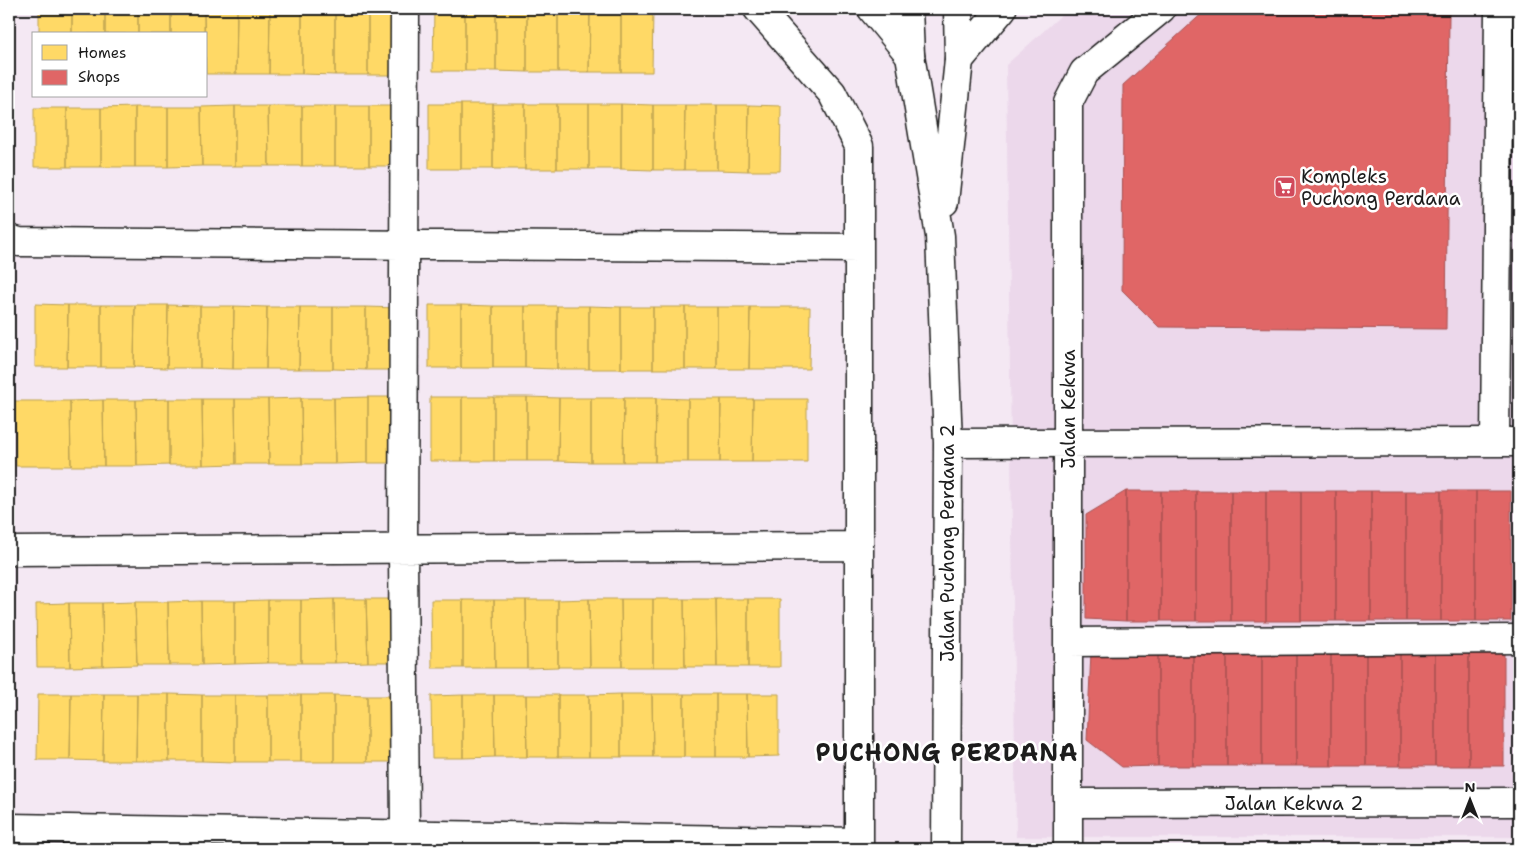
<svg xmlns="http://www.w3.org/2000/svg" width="1528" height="858" viewBox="0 0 1528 858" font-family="'Shantell Sans',sans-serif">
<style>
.built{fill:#ecd8eb}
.homes{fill:#ffd966;stroke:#bba050}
.shops{fill:#e06666;stroke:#a55050}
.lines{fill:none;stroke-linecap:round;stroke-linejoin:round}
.minor-casing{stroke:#1c1c1c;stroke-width:31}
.major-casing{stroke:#1c1c1c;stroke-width:31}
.minor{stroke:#fff;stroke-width:28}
.major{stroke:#fff;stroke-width:28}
.labels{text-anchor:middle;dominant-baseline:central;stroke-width:5;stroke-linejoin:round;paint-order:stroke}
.poi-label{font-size:19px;fill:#1c1c1c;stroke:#fff;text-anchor:start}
.street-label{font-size:19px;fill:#1c1c1c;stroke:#fff}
.district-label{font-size:24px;font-weight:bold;letter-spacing:1px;fill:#1c1c1c;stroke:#fff}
</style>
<rect width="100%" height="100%" fill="#f4e8f3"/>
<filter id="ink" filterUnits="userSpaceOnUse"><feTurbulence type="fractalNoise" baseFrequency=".02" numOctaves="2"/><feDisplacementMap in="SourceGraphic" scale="10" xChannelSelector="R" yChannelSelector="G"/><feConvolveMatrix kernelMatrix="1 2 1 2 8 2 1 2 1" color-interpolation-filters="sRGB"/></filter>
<g filter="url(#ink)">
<path class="built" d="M1068,9H1519V837H1016L1006,65Z"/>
<path class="homes" d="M39,9H72V34H39Z
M72,9L105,10V34H72Z
M434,9H465V71H433Z
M465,9H496V71H465Z
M496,9H527V72L496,71Z
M527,9H558V72H527Z
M558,9H590L589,72H558Z
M590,9H621V72H589Z
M621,9H653L652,72H621Z
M105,10H138V34H105Z
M138,10H171V34H138Z
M171,10L204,11V34H171Z
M204,11H237L236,74H206Z
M237,11H270L269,74H236Z
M270,11H302V74H269Z
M302,11H335V75L302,74Z
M335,11H368V75H335Z
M368,11H401V75H368Z
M429,104H461V169H429Z
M461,104H493V169H461Z
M493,104H525V169H493Z
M525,104H557V169H525Z
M557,104H589V169H557Z
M589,104H621V169H589Z
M621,104L653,105V170L621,169Z
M653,105H685L684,170H653Z
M685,105H717V170H684Z
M717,105H749L748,171L717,170Z
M749,105L781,106L780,171H748Z
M235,106H268L269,166H235Z
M235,106V166H202L201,107Z
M268,106H302V166H269Z
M302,106H335V166H302Z
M335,106H369V166H335Z
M369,106H403V166H369Z
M135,107H168V167H135Z
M135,107V167H101V108Z
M168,107H201L202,166L168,167Z
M34,108H67V167H34Z
M67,108H101V167H67Z
M35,304L68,305L67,367H35Z
M68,305H101V367H67Z
M101,305H135L134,367H101Z
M135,305H168L167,368L134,367Z
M168,305L200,306V368H167Z
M429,305H461V368H429Z
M461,305L493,306V368H461Z
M200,306H234L233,369L200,368Z
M234,306L267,307L266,369H233Z
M493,306H525V368H493Z
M525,306H557V369L525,368Z
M557,306H589V369H557Z
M589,306L621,307V369H589Z
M267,307H300L299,369H266Z
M300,307H333V369H299Z
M333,307H366V370L333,369Z
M366,307L399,308V370H366Z
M621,307H653V369H621Z
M653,307H685V369H653Z
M685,307H717V369H685Z
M717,307H750L749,369H717Z
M750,307H810L809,369H749Z
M368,397H401V463H368Z
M368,397V463L335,464L334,398Z
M430,397H462V461H430Z
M462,397H494V461H462Z
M494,397H527V461H494Z
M527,397L559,398L558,461H527Z
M301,398H334L335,464H302Z
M301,398L302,464H269L268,399Z
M559,398H591V462L558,461Z
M591,398H624L623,462H591Z
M624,398H656L655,462H623Z
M656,398L688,399V462H655Z
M169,399H202L203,465H169Z
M169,399V465L137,466L136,400Z
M202,399H235L236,464L203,465Z
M235,399H268L269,464H236Z
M688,399H721L720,462H688Z
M721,399H753L752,462H720Z
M753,399H807V462H752Z
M103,400H136L137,466H104Z
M103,400L104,466H71L70,401Z
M15,401H70L71,466H16Z
M334,599L335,663H301V600Z
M334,599H366L368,662L335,663Z
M366,599H400L401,662H368Z
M589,599L590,667H558V600Z
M589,599H621L622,667H590Z
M621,599H653V667H622Z
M653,599H684L685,667H653Z
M684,599H716L717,667H685Z
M716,599H748V667H717Z
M748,599H780V667H748Z
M268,600V663L235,664V601Z
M268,600H301V663H268Z
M431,600H463V668H432Z
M463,600H494L495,668H463Z
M494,600H526L527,668H495Z
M526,600H558V667L527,668Z
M201,601L202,665H169L168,602Z
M201,601H235V664L202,665Z
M135,602L137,665L103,666L102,603Z
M135,602H168L169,665H137Z
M69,603L70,667H37L36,604Z
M69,603H102L103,666L70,667Z
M38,694H71L70,760H37Z
M71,694H104L103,761L70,760Z
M104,694H137L136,761H103Z
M137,694H169V761H136Z
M169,694L202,695V761H169Z
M621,694H652L653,757H621Z
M621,694V757H589V695Z
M652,694H684V757H653Z
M684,694H716V757H684Z
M716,694H747L748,757H716Z
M747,694H779V756L748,757Z
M202,695H235V762L202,761Z
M235,695H268V762H235Z
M268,695H301V762H268Z
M301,695H334V762H301Z
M334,695L367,696V762H334Z
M463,695V758H432L431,696Z
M463,695H494L495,757L463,758Z
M494,695H526L527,757H495Z
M526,695H558V757H527Z
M558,695H589V757H558Z
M367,696H400V762H367Z"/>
<path class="shops" d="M1206,10L1449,11L1446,329L1159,327L1122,290L1123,85Z
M1126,491V621L1086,619V515Z
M1126,491H1161V621H1126Z
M1161,491H1196V621H1161Z
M1196,491H1231V621H1196Z
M1231,491H1266V621H1231Z
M1266,491H1301V621H1266Z
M1301,491H1336V621H1301Z
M1336,491H1371V621H1336Z
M1371,491H1406V621H1371Z
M1406,491H1441V621H1406Z
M1441,491H1476V621H1441Z
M1476,491H1511V621H1476Z
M1091,652H1158V766L1122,767L1087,740Z
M1158,652H1193V766H1158Z
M1193,652H1227V766H1193Z
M1227,652H1262V766H1227Z
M1262,652H1296V766H1262Z
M1296,652H1331V766H1296Z
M1331,652H1366V766H1331Z
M1366,652H1400V766H1366Z
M1400,652H1435V766H1400Z
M1435,652H1469V766H1435Z
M1469,652H1504V766H1469Z"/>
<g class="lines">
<g class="minor-casing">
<path id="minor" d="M405,9L403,549L405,834
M758,9L832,93L859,146V849
M908,9L910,55L940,236L948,443L946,849
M944,202L959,60L958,9
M9,239L19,242L859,248
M1495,442L1499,9
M948,443L1519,442
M9,551L859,546
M1068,642L1519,639
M1069,803L1519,802
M9,828L859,842
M1068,849V103L1084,72L1161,9"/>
</g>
<g class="major-casing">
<path id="major" d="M872,9L910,55
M959,60L1002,9"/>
</g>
<use href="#minor" class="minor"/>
<use href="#major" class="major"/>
</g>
</g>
<defs>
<g id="supermarket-square" transform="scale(1.125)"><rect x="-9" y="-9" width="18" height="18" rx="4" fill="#d1495b" stroke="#fff"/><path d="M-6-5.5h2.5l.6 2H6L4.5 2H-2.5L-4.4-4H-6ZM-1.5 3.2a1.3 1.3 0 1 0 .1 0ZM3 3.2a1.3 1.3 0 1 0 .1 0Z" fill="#fff"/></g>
</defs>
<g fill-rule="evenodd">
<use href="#supermarket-square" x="1285" y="187"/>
</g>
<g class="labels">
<g class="poi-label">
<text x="1301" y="176">Kompleks<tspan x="1301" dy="22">Puchong Perdana</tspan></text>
</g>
<g class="street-label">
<text transform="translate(1068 409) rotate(-90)">Jalan Kekwa</text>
<text transform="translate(947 543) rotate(-90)">Jalan Puchong Perdana 2</text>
<text x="1294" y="803">Jalan Kekwa 2</text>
</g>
<g class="district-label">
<text x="947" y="753">PUCHONG PERDANA</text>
</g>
</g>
<rect width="1528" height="858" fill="none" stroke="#fff" stroke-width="30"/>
<rect x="15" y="15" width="1498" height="828" fill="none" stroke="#1c1c1c" stroke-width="2" filter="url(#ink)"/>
<rect x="32" y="32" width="175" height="65" fill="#ffffff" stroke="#a4a4a4"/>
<rect x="42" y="45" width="25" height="15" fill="#ffd966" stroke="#a4a4a4"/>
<text x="78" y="58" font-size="15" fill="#1c1c1c">Homes</text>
<rect x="42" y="70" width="25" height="15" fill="#e06666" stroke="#a4a4a4"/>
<text x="78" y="82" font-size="15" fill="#1c1c1c">Shops</text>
<g transform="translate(1470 800)" stroke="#ffffff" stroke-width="4" paint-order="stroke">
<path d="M0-4L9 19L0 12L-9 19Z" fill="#1c1c1c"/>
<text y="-8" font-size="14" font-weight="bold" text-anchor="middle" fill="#1c1c1c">N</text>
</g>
</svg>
